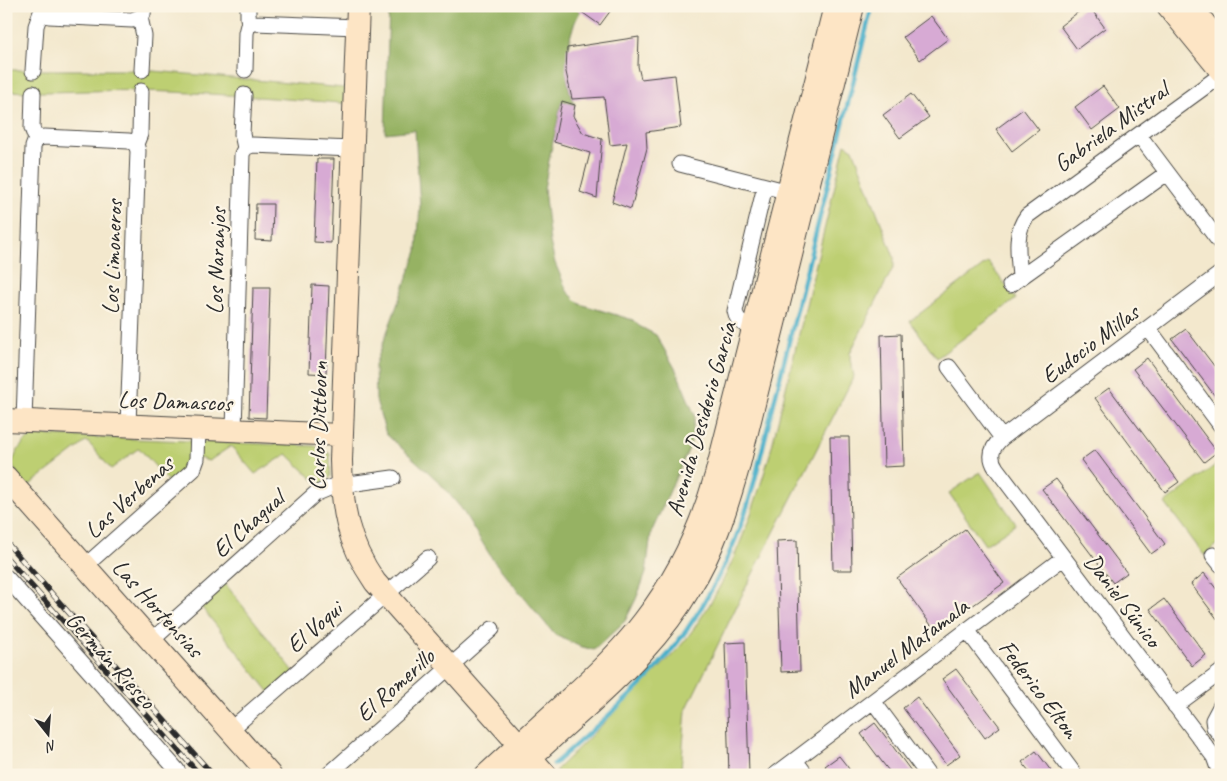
<svg xmlns="http://www.w3.org/2000/svg" width="1227" height="781" viewBox="0 0 1227 781" font-family="Caveat,sans-serif">
<style>
.green{fill:#bdcf72;stroke:#747d4e}
.forest{fill:#96b264;stroke:#606e48}
.lines{fill:none;stroke-linecap:round;stroke-linejoin:round}
.stream{stroke:#4bb0ca;stroke-width:4.5}
.building{fill:#d7aad4}
.street-casing{stroke:#494743;stroke-width:17}
.secondary-casing{stroke:#494743;stroke-width:24}
.street{stroke:#fff;stroke-width:15}
.secondary{stroke:#fde5c5;stroke-width:22}
.rail-casing{stroke:#2b2b2b;stroke-width:5.5}
.rail{stroke:#fcf5e5;stroke-width:4;stroke-dasharray:11;stroke-linecap:butt}
.labels{text-anchor:middle;dominant-baseline:central;stroke-width:4.5;stroke-linejoin:round;paint-order:stroke}
.street-label{font-size:24px;fill:#2b2b2b;stroke:#fcf5e5}
</style>
<rect width="100%" height="100%" fill="#fcf5e5"/>
<filter id="ink" filterUnits="userSpaceOnUse"><feTurbulence type="fractalNoise" baseFrequency=".02" numOctaves="2"/><feDisplacementMap in="SourceGraphic" scale="10" xChannelSelector="R" yChannelSelector="G"/><feConvolveMatrix kernelMatrix="1 2 1 2 8 2 1 2 1" color-interpolation-filters="sRGB"/></filter>
<filter id="wash" filterUnits="userSpaceOnUse"><feTurbulence type="fractalNoise" baseFrequency=".0096" numOctaves="4" result="noise"/><feDisplacementMap in="SourceGraphic" scale="20" xChannelSelector="R" yChannelSelector="G"/><feGaussianBlur stdDeviation="1.12" result="paint"/><feColorMatrix in="noise" values="0 0 0 0 0 0 0 0 0 0 0 0 0 0 0 0 0 1.4 0 .05"/><feComposite in="paint" operator="in"/></filter>
<g filter="url(#wash)">
<rect width="100%" height="100%" fill="#f3e8cd"/>
<path class="green" d="M6,70H142L355,89V104C284,99 213,93 143,91C97,89 52,94 6,91Z
M845,144L853,149L894,257V266L850,353V360L854,376L745,589L686,710L681,769L674,775H560L556,770C583,744 610,717 637,690C656,671 677,653 692,631C732,576 751,518 770,454Z
M988,262L1016,299L937,358L910,321Z
M34,435L315,446L330,454L331,477L319,485L287,454L255,474L231,446L209,461L199,458L190,464L171,484L139,448L111,469L87,441L27,487L21,483L12,464C17,450 21,443 34,435Z
M1221,461V542L1204,555L1165,503Z
M980,472L1016,524L985,545L949,493Z
M224,582L299,678L275,699L199,604Z"/>
<path class="forest" d="M389,6H584C566,29 561,79 575,105L562,101L550,155L544,189L550,242L555,263L567,291L580,304L633,320L639,326L656,335L676,370L695,416L690,446L651,533L646,573L636,599L625,621L594,650L579,646L555,635L493,560L461,508L438,481L386,434L376,400L375,365L417,251L420,206L415,130L385,133Z"/>
<g class="lines">
<path class="stream" d="M554,764C587,734 622,706 652,673C701,620 736,552 754,483L872,6"/>
</g>
<g id="blocks">
<path class="building" d="M573,6H614L600,25Z
M1086,6H1089L1105,28L1077,49L1060,26Z
M931,16L948,39L920,60L903,37Z
M639,37L638,66L641,79L675,75L681,127L646,132L647,148L631,209L612,202L627,143L610,145L604,97L572,99L566,72L567,48Z
M1103,86L1120,109L1092,130L1075,107Z
M911,94L929,117L900,138L883,115Z
M562,101L575,105L573,116L583,133L602,139L597,198L580,192L590,153L554,142Z
M1023,109L1039,130L1012,151L996,129Z
M317,159H334L331,243L314,242Z
M256,204H273L272,241L255,240Z
M312,285L329,286L326,374L309,373Z
M253,288H270L266,418L249,417Z
M1186,329L1221,375V404L1172,339Z
M901,334L904,466L884,467L881,335Z
M1147,358L1217,452L1204,462L1133,369Z
M1109,388L1179,482L1165,492L1095,398Z
M830,437H849L852,570H833Z
M1095,450L1165,544L1151,554L1081,460Z
M1056,479L1127,573L1113,583L1042,489Z
M965,529L1004,583L936,632L897,578Z
M797,540L800,671L781,672L777,541Z
M1204,573L1221,595V624L1191,584Z
M1164,599L1206,655L1192,666L1150,609Z
M745,642L749,774L729,775L725,643Z
M956,669L1000,727L985,738L942,679Z
M917,697L960,755L946,765L903,708Z
M875,723L885,736L914,775H892L876,754L861,734Z
M1036,751L1043,760L1054,775H1032L1022,762Z
M839,756L847,766L853,775H831L825,766Z"/>
</g>
</g>
<g filter="url(#ink)">
<use href="#blocks" fill-opacity="0" stroke="#494743" stroke-width="1"/>
<g class="lines">
<g class="street-casing">
<path id="street" d="M41,12L49,16L132,20L140,17
M249,21L255,23L357,27
M142,70L144,36L140,17L143,14L144,6
M245,70L246,33L249,21L248,18V6
M33,71L36,26L41,12
M33,93L32,128L36,139
M1139,135L1221,244
M36,139L44,137L129,141L136,144
M245,148L252,145L353,149
M680,164L797,194
M1020,278C1019,257 1013,234 1027,216L1221,75
M1010,285L1167,173
M1148,328L1221,426
M761,330C749,327 737,324 735,311L765,186
M949,367L1002,438
M24,421L33,147L36,139
M128,425L138,151L136,144L140,134L141,91
M234,430L242,154L245,148L242,134L244,95
M1213,555L1221,565
M85,566L193,470L197,459L198,428
M6,577L177,770L179,775
M967,630L1075,775
M151,641L315,494L334,486L393,478
M873,701L928,775
M1221,705L1213,720L1214,727L1221,736
M1175,706L1221,672
M230,730L428,558
M795,760L806,775
M328,775L492,629
M775,775L1063,558
M1218,775V768L1214,757L996,468C988,456 992,447 1002,438L1221,273"/>
</g>
<g class="secondary-casing">
<path id="secondary" d="M358,6L341,460C342,508 346,540 375,582L546,775
M1168,6L1221,71
M1191,6L1221,45
M6,420L341,435
M6,477L270,775
M486,775C513,750 541,725 568,700C595,676 622,650 644,621C678,577 701,528 716,475L835,6
M511,775C536,753 560,730 585,708C624,672 663,635 690,588C713,551 726,510 738,468L853,6"/>
</g>
<use href="#street" class="street"/>
<use href="#secondary" class="secondary"/>
<g class="rail-casing">
<path id="rail" d="M6,542L213,775
M6,557L200,775"/>
</g>
<use href="#rail" class="rail"/>
</g>
</g>
<g class="labels">
<g class="street-label">
<text transform="translate(1111 127) rotate(-36)">Gabriela Mistral</text>
<text transform="translate(112 257) rotate(-88)">Los Limoneros</text>
<text transform="translate(216 261) rotate(-88)">Los Naranjos</text>
<text transform="translate(1090 344) rotate(-37)">Eudocio Millas</text>
<text transform="translate(175 401) rotate(2)">Los Damascos</text>
<text transform="translate(701 419) rotate(-74)">Avenida Desiderio García</text>
<text transform="translate(318 426) rotate(-89)">Carlos Dittborn</text>
<text transform="translate(129 497) rotate(-42)">Las Verbenas</text>
<text transform="translate(248 524) rotate(-42)">El Chagual</text>
<text transform="translate(1123 600) rotate(53)">Daniel Súnico</text>
<text transform="translate(158 608) rotate(48)">Las Hortensias</text>
<text transform="translate(314 627) rotate(-41)">El Voqui</text>
<text transform="translate(906 648) rotate(-37)">Manuel Matamala</text>
<text transform="translate(111 660) rotate(48)">Germán Riesco</text>
<text transform="translate(395 685) rotate(-42)">El Romerillo</text>
<text transform="translate(1039 689) rotate(53)">Federico Elton</text>
</g>
</g>
<rect width="1227" height="781" fill="none" stroke="#fcf5e5" stroke-width="25"/>
<g transform="translate(48 734) rotate(163)" stroke="#fcf5e5" stroke-width="4" paint-order="stroke">
<path d="M0-4L9 19L0 12L-9 19Z" fill="#2b2b2b"/>
<text y="-8" font-size="14" font-weight="bold" text-anchor="middle" fill="#2b2b2b">N</text>
</g>
</svg>
